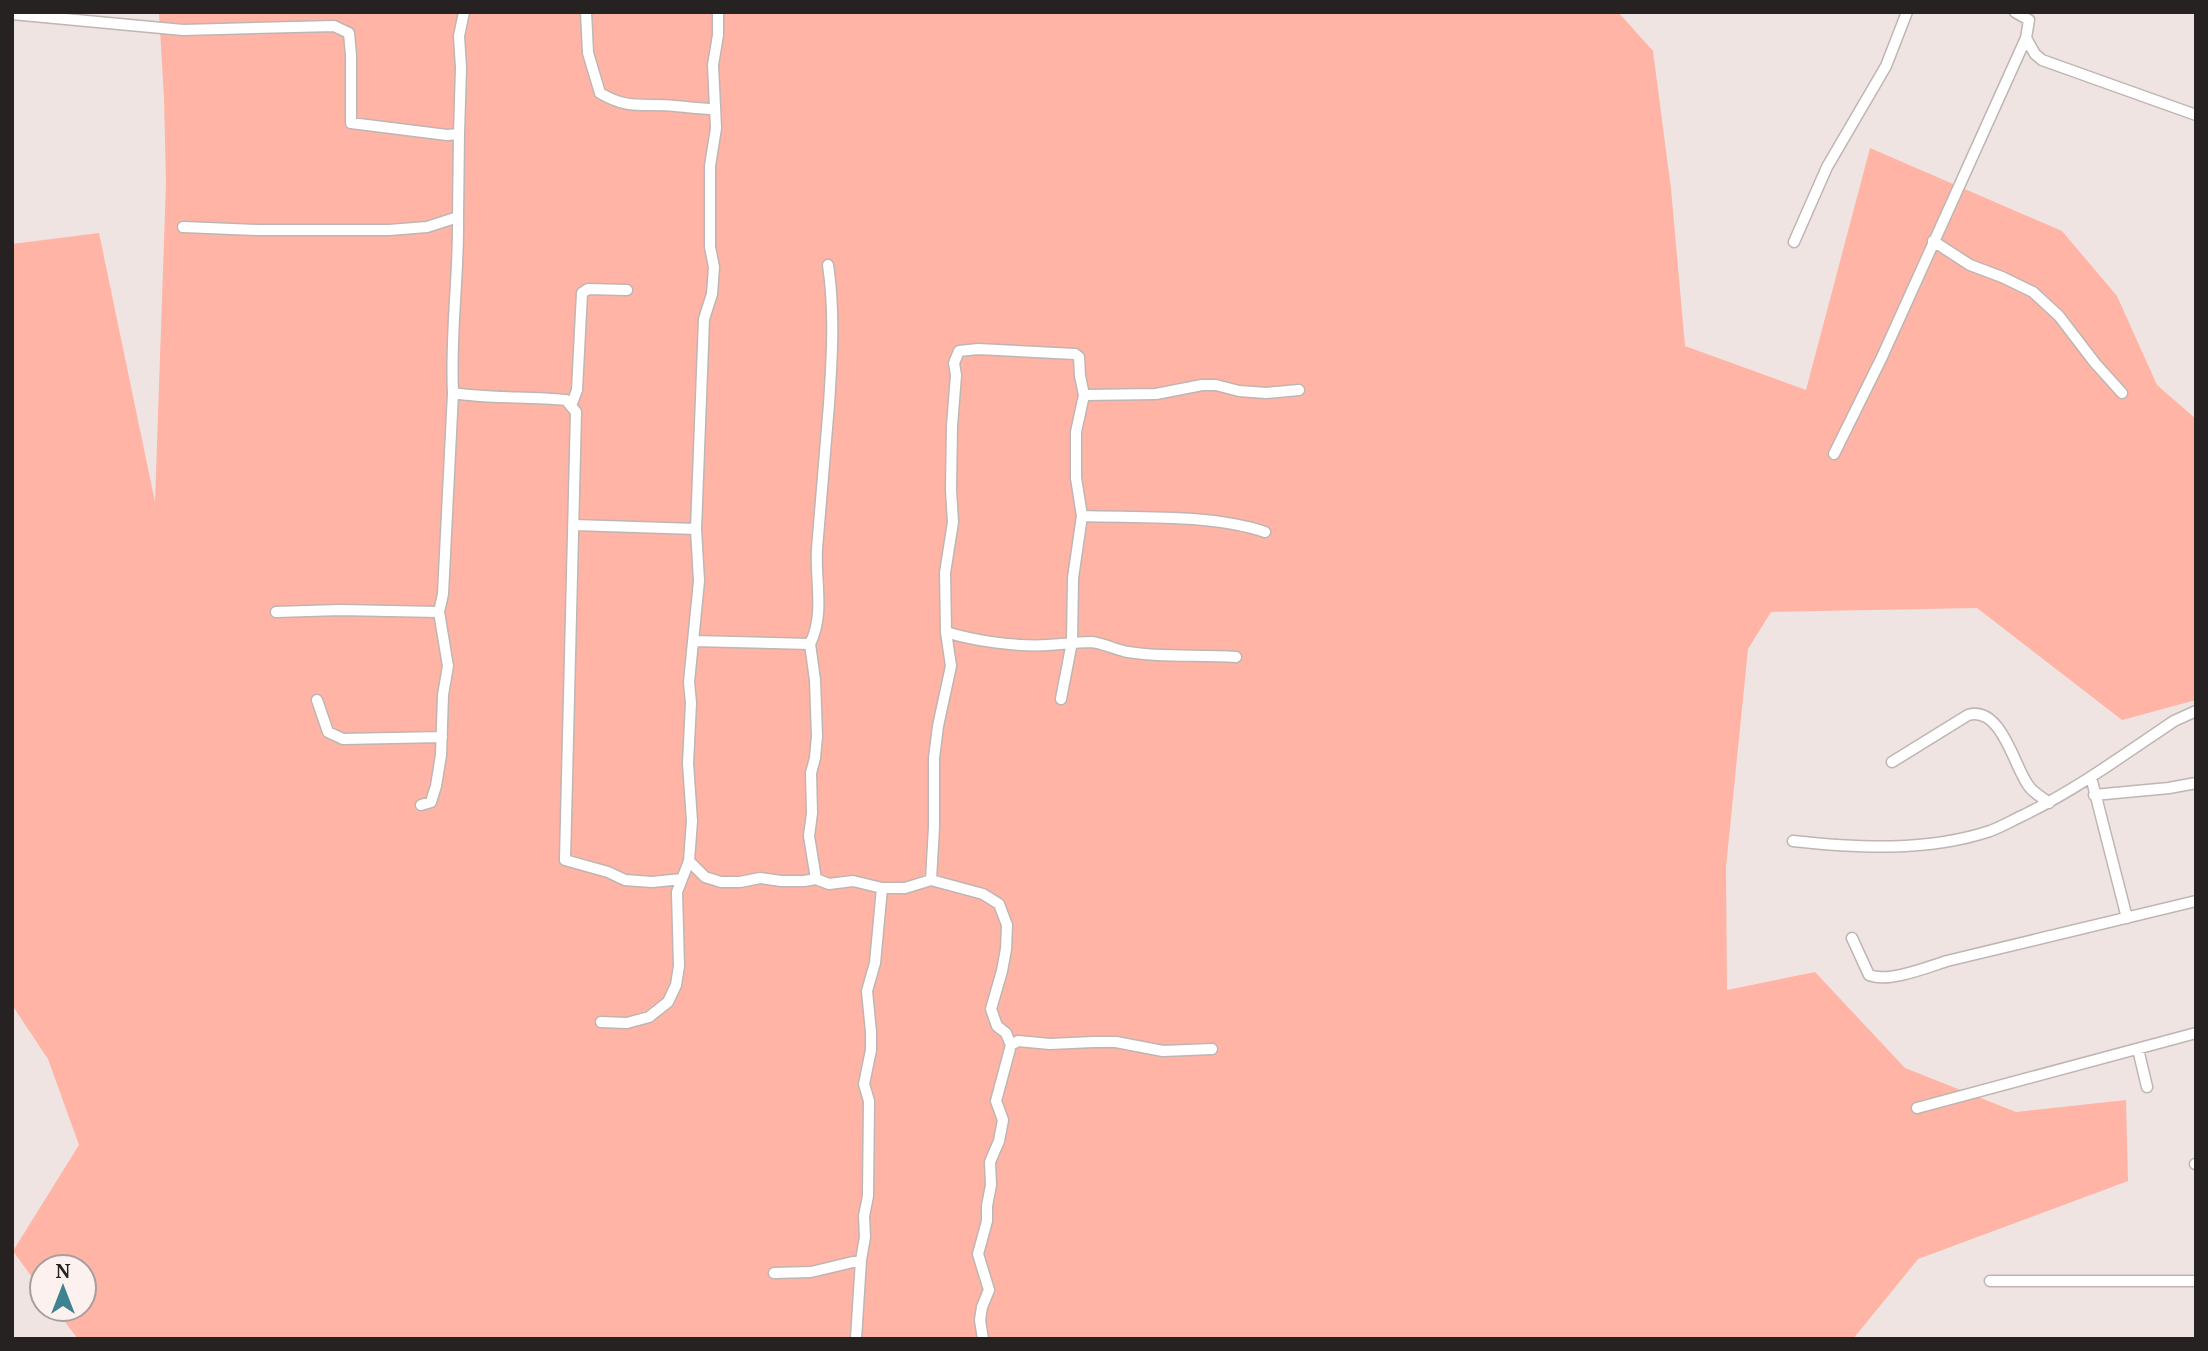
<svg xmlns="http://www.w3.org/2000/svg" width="2208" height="1351" viewBox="0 0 2208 1351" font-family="'Noto Serif',serif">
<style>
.green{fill:#ffb4a5}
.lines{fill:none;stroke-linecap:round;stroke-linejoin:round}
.street-casing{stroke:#bfb5b2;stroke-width:13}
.street{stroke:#fff;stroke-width:10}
</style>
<rect width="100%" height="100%" fill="#efe4e2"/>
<path class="green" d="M159,12H1618L1653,51L1671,189L1685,346L1806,390L1870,148L2062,231L2117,296L2157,385L2196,419V700L2122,720L1977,608L1771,612L1748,649L1726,867L1727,990L1815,972L1905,1068L2016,1112L2126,1100L2128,1181L1918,1259L1853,1339H78L55,1309H84V1267H42V1291L13,1251L79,1145L48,1059L12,1005V244L99,233L155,502L166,183L164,99Z"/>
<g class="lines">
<g class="street-casing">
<path id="street" d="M586,12L588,53L600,93C628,110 644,103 675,106C688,107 701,109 714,109
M2015,12L2029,20L2026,38L2035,54L2042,60L2196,115
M12,14L183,30L334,26L349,33L351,55V123L447,135L459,134L461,68L459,36L464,12
M458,217C459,276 450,334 453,393C490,399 528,396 566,400L576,412L565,860L608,872L625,880L652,882L682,879
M183,227L259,230H389L427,227L458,217L459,134
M1933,241L1970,265L2002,277L2033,292L2059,316L2095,363L2122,393
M1794,242L1827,167L1886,66L1907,12
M1084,395L1156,394L1202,385H1216L1239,391L1266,393L1299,390
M571,406L577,390L582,293L588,289L627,290
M1834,454L1882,357L2026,38
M1082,516C1139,518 1212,514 1265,532
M574,525L696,529
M276,612L340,610L439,612L443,594L453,393
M946,632C974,641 1018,647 1048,645C1063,644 1076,642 1091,642C1104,643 1115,650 1128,652C1164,658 1200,654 1236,657
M694,641L810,644L815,680L817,736L815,758L811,773L812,813L809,836L816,879
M810,644C825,614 815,581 817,549C821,500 825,452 829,404C832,358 835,311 828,265
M317,700L328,732L343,739L442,737
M1892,762L1968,715C2001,705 2014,766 2028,785C2033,793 2042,797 2049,803
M2091,777L2127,918
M2094,795L2169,788L2196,783
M421,805L431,802L436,786L441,755L443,695L448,666L439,612
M1793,841C1857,848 1927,852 1990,831C2001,827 2013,820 2024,815C2077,789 2125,754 2174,721L2196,711
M689,861L705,877L721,882H740L760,878L781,881H804L816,879L829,884L853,881L882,888H905L931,880L934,827V758L938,726L951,666L946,632L945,573L953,522L951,490L952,426L956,375L954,363L959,351L978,349L1075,354L1079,357L1080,376L1084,395L1076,432V478L1082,516L1073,578L1072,642L1061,699
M931,880L983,894L999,904L1007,925L1006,949L1002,971L991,1009L997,1026L1006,1033L1011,1045L996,1101L1003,1120L999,1141L990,1162L991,1185L987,1206V1221L978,1254L989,1290L982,1307L980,1320L983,1339
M1852,938L1869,975C1888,983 1928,967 1947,961L2196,901
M601,1022L627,1023L649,1017L668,1002L676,985L679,966L677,892L689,861L692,821L688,763L691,703L689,682L699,581L696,529L704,319L712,294L714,267L710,247V166L716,128L713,65L718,35V12
M1011,1045L1018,1041L1050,1044L1093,1042H1116L1163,1051L1212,1049
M2138,1049L2147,1087
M1917,1108L2196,1033
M2195,1164H2196
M774,1273L811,1272L861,1260
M1990,1281H2196
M856,1339L861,1260L865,1237L864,1216L868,1196L869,1101L864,1084L871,1050V1032L867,991L875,963L882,888"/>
</g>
<use href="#street" class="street"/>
</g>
<rect width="2208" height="1351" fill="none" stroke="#262221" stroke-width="28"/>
<g transform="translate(63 1288)"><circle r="33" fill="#fdf1ef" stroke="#a79e9d" stroke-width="2"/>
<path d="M0-5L12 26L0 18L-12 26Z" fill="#3f8391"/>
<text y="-10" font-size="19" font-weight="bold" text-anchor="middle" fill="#262221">N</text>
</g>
</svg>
